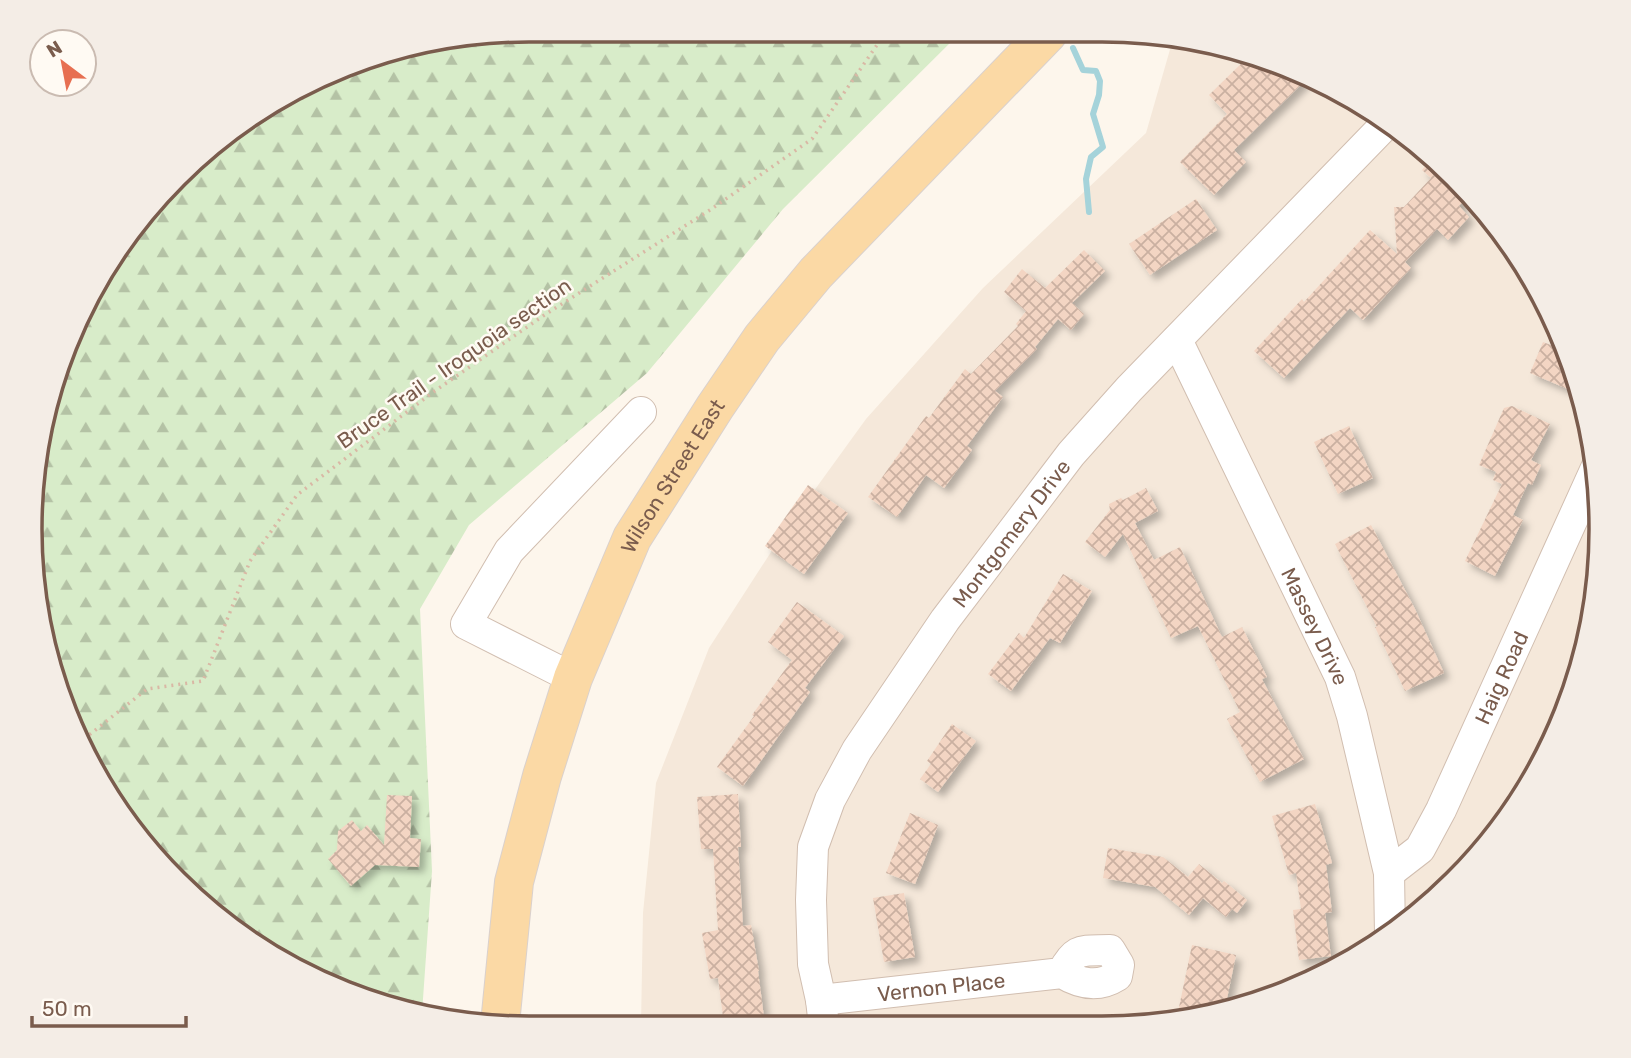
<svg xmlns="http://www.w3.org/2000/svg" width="1631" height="1058" viewBox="0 0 1631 1058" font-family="Rubik,sans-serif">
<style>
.residential{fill:#f5e8da}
.forest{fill:url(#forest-firs)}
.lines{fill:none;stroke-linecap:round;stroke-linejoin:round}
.stream{stroke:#a5d3da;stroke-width:6}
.building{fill:url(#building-cross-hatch);filter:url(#shadow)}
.minor-casing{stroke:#d1beb0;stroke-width:32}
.major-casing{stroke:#dad1cd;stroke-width:40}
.path{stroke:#d9b8a5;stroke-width:3.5;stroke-dasharray:2 5;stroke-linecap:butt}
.minor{stroke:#fff;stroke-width:30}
.major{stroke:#fbd9a5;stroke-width:38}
.labels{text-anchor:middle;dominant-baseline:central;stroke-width:5;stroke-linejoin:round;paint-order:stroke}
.street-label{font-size:21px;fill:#7a5c4d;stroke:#fffaf3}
.rim{fill:none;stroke:#7a5c4d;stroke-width:3.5}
</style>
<defs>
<pattern id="forest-firs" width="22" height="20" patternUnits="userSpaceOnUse" patternTransform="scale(1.75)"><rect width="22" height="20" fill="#d8ecc9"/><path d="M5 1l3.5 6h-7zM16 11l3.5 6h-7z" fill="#b4c2a5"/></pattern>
<pattern id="building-cross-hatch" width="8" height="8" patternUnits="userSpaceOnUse" patternTransform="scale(1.75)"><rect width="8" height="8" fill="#f3d5c3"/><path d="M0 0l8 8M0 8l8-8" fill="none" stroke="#cab0a1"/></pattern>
<filter id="shadow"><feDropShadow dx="5.5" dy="5.5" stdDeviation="3.5" flood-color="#0004"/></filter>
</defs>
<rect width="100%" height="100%" fill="#fdf6ec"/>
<path class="residential" d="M1176,36L1293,68L1431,153L1498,225L1550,308L1584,399L1600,496L1597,594L1575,689L1535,778L1478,858L1406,925L1323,977L1231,1011L1134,1027L641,1025L643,913L656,783L709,648L782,535L866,419L983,288L1146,133L1171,46Z"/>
<path class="forest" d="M529,30L960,33L783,209L647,373L469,525L420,609L432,871L422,1013L338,990L200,905L114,806L47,658L31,497L56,368L133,225L251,114L369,56Z"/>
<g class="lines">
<path class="stream" d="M1073,48L1083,70L1096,71L1100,81L1099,95L1093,114L1103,147L1091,157L1086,179L1089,212"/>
</g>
<path class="building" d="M1249,56L1293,68L1306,80L1234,150L1246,162L1214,195L1180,162L1227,114L1209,95Z
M1434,156L1470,195L1459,206L1469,217L1448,240L1437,229L1405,262L1411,268L1363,320L1350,308L1284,378L1254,351L1302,299L1304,302L1370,230L1397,254L1394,207H1404L1431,178L1422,170Z
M1196,199L1217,230L1150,275L1129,244Z
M1084,250L1105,271L1072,303L1084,314L1071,330L1058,319L1035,347L1037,349L995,391L1003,397L967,446L972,450L944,488L926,475L897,517L868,497L926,416L929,418L965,369L971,374L1018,326L1016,324L1026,311L1004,292L1022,269L1045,288Z
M1543,342L1566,351L1576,377L1570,390L1530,373Z
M1512,406L1550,424L1531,460L1541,465L1532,485L1528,483L1513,515L1523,520L1495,576L1465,561L1502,484L1493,480L1496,472L1479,465L1504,408Z
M1349,426L1373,478L1338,494L1314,442Z
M808,485L848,513L804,574L765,546Z
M1146,488L1158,511L1135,523L1154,560L1180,547L1222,637L1242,627L1267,677L1262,679L1304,759L1260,782L1227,719L1240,712L1198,626L1171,638L1123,534L1105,557L1085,542L1110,510L1109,504L1121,498L1123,500Z
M1371,525L1415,609L1444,673L1405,691L1375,627H1377L1335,544Z
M1063,574L1092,591L1060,643L1050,638L1011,691L988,674L1019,633L1024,638Z
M797,602L844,636L805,688L810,692L743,786L717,767L754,716L752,715L792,660L768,642Z
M952,724L976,741L938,792L920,779L931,764L927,761Z
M738,794L741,847H738L743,926L751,925L759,971H758L765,1025H724L718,978L710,979L702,933L718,930L713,849H701L697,797Z
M387,795L412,796L410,838L421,839L419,867L375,865L351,886L328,859L337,850L338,831L352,820L361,831L367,825L384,845Z
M1315,804L1332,863L1326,865L1332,912L1325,913L1331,956L1299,960L1293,910L1301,909L1296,873L1289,875L1272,816Z
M910,813L938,825L915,884L886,873Z
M1108,848L1163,857L1188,877L1199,864L1222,883L1224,881L1247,900L1237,913L1232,909L1226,917L1203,898L1189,915L1155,887L1103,878Z
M904,893L915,957L884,962L873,898Z
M1192,945L1236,955L1224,1013L1200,1016L1178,1012Z"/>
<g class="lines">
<g class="minor-casing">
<g id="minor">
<path id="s1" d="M1177,340L1340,677L1352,716L1389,873L1390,935"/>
<path d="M573,678L466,624L509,551L641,412"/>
<path id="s2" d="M1389,873L1420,849L1441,810L1596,468"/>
<path id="s3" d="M821,1000L1062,973C1080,984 1098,988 1117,976L1119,965L1110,950C1082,951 1076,946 1062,973"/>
<path id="s4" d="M824,1026L821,1000L813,964L811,900L813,847L830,800L857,750L945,620L1071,454L1129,389L1385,125"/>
</g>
</g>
<g class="major-casing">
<g id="major">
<path id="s5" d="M500,1024L514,882L542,776L573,678L632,538L715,407L762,338L816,273L1048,33"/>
</g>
</g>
<path class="path" d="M84,739L147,689L203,681L250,561L297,495L432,393L543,316L710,210L812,139L886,32"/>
<use href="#minor" class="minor"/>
<use href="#major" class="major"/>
</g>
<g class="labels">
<g class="street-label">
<text transform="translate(454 363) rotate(-35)">Bruce Trail - Iroquoia section</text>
<text stroke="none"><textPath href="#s5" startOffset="581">Wilson Street East</textPath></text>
<text stroke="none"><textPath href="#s4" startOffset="553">Montgomery Drive</textPath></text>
<text stroke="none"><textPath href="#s1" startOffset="318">Massey Drive</textPath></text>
<text stroke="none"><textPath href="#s2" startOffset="229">Haig Road</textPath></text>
<text stroke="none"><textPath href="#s3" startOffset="121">Vernon Place</textPath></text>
</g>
</g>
<path d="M0 0H1631V1058H0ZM529 42H1102A487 487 0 0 1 1589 529V529A487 487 0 0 1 1102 1016H529A487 487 0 0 1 42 529V529A487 487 0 0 1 529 42Z" fill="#f4ede6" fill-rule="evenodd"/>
<path class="rim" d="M529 42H1102A487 487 0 0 1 1589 529V529A487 487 0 0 1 1102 1016H529A487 487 0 0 1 42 529V529A487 487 0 0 1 529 42Z"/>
<g transform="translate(63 63) rotate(328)"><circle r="33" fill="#fffaf3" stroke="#cabbb1" stroke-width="2"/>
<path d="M0-5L12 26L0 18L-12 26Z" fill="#e76f51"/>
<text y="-10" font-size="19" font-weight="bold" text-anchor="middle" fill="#7a5c4d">N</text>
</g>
<path d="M32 1016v10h154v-10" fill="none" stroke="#7a5c4d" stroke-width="3.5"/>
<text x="42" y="1016" font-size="21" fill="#7a5c4d" stroke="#fffaf3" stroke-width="5" paint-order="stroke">50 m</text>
</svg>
